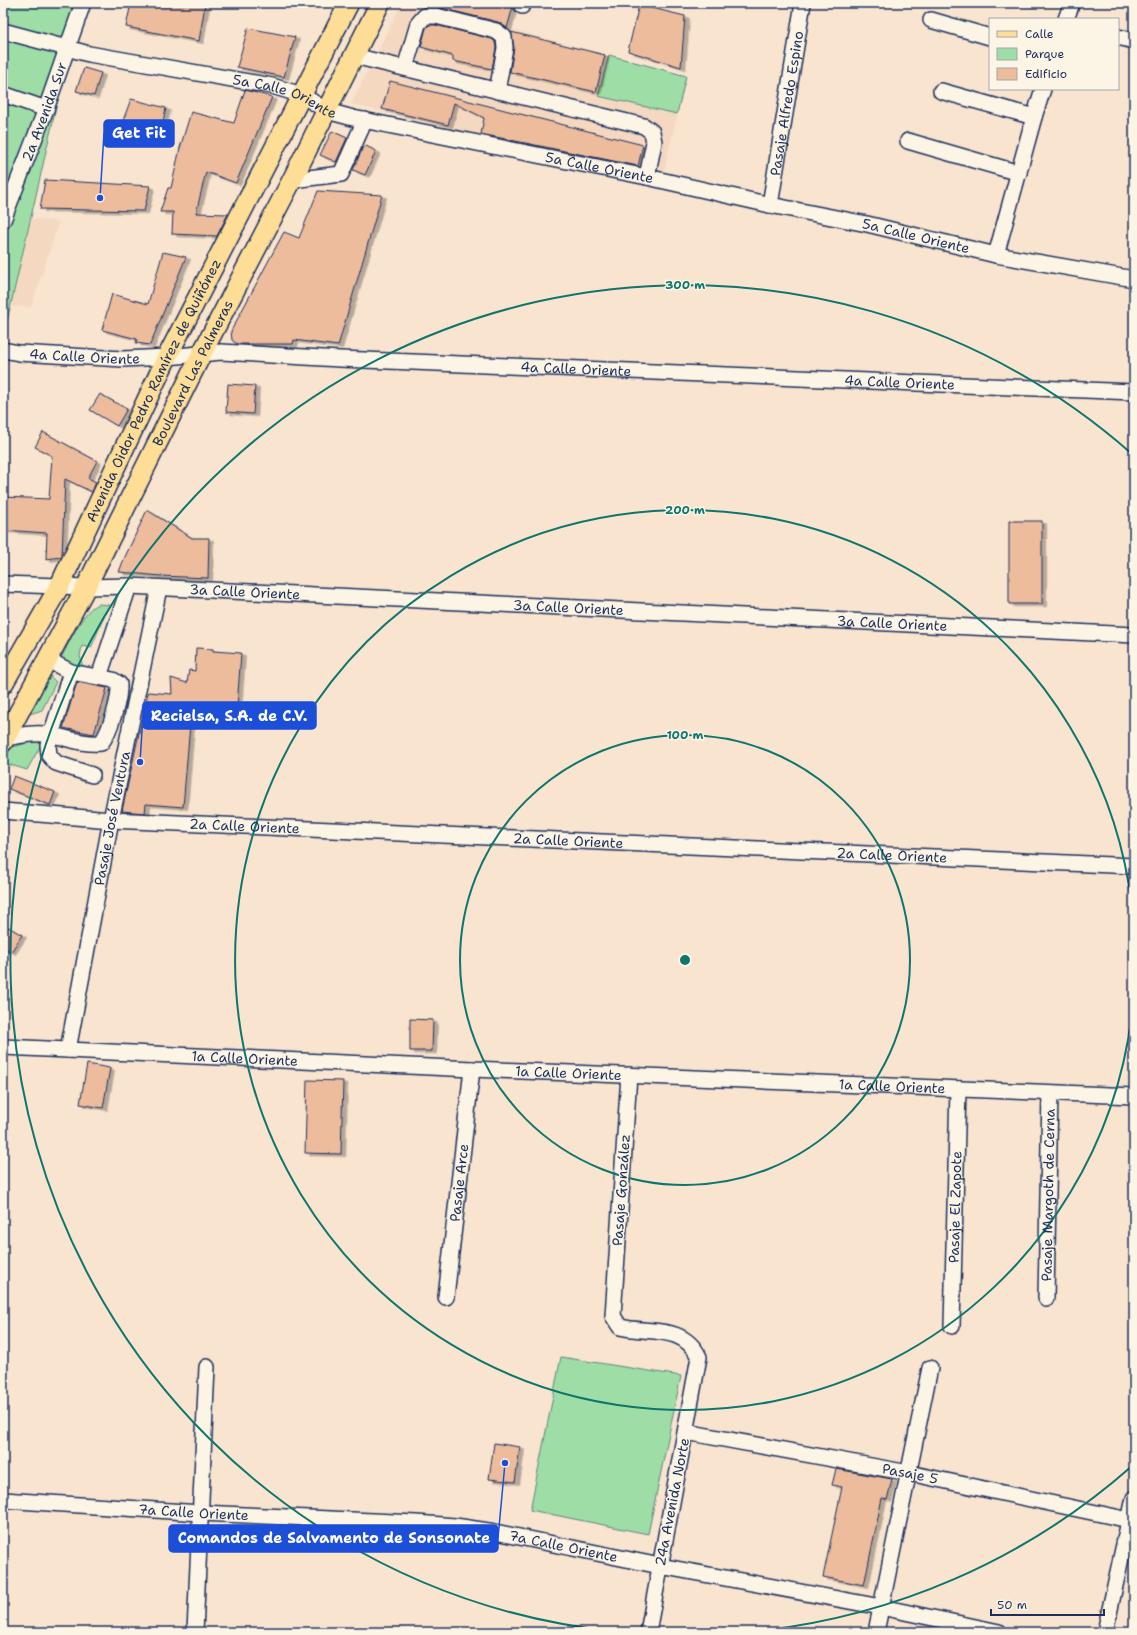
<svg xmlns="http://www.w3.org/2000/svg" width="1137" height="1635" viewBox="0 0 1137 1635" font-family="'Shantell Sans',sans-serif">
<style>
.built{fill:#f5d8c0}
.green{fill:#9edda6;stroke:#5c8682}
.building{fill:#edbc9d;stroke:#1b2f5e;filter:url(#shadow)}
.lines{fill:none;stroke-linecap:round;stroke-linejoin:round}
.minor-casing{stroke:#1b2f5e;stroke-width:18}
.major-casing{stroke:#1b2f5e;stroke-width:22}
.minor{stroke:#fcf5e5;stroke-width:15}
.major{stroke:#fedd96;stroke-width:19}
.ring{fill:none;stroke:#0f766e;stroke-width:2}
.labels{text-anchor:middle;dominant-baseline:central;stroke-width:3;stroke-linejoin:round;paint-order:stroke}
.street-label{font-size:14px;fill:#1b2f5e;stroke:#fcf5e5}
.centre{fill:#0f766e;stroke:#fcf5e5;stroke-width:2}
.ring-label{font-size:12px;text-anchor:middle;font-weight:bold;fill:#0f766e;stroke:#fcf5e5;stroke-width:3;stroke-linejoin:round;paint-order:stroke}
.leader{fill:none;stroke:#1d4ed8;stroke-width:1.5}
.callout-dot{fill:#1d4ed8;stroke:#fcf5e5;stroke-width:1.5}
.callout{fill:#1d4ed8;stroke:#1d4ed8;stroke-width:1.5}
.callout-label{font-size:15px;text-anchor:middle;font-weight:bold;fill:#fff}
</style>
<defs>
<filter id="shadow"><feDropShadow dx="4.5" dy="2.5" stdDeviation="0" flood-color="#0004"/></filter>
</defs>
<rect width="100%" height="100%" fill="#f8e4cf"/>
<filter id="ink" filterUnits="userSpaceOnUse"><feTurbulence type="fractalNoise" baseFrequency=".025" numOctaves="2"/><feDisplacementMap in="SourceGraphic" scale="8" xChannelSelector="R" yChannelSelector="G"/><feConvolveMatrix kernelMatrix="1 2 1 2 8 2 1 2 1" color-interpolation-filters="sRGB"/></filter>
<g filter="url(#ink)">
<path class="built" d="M402,3H421L521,32L686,76L662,180L351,104Z
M27,218L59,222L31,307L3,306V281Z"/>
<path class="green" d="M3,3H80L3,339Z
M609,55L686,76L677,114L598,96Z
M99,604L109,605L91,648L82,646L80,656L83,667L72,670L61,658C69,644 84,607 99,604Z
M50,676L56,682L42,710L27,715Z
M36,740L42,743L27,770L4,763L10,748Z
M561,1357L681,1376L648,1534L530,1510Z"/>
<path class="building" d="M131,3H195L205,5L199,41L126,27Z
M443,3H514L507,28L498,22L441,8Z
M639,5L685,16L681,67L628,51Z
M429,25H435L492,39L495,42L496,48L492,69L453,61V56L421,47L426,28Z
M248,28L295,37L284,77L237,67Z
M511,32L605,55L596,92L510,72L514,47Z
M84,68L101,73L94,96L76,91Z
M390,81L643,145L638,166L481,134L484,118L454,103L448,125L382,109Z
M245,90L272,97L236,183L206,172L196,213L228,214L217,236L172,234L173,212H160L168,188H171L180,148L191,112L234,123Z
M131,99L166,108L159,140L121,126Z
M332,131L347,138L336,162L320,155Z
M364,145L376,151L365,175L353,170Z
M45,180L150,186L144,211L40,209Z
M318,191L382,195L338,346L294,340L293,344H238L234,342L232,340L231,331L284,232L299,238Z
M163,252L186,257L150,345L136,343L137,339L102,330L112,294L148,304Z
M228,384L255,386L253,414L226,412Z
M100,394L127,409L117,426L90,410Z
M43,432L97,461L88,478L96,482L92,492L65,479L62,555L61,557L46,559L47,533L3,530V497L49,499L52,456L35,447Z
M147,510L192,538H209L208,578L161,576L119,572L124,559Z
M1009,521H1042V604H1009Z
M196,648L213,649V651L241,653L237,707H208L207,714L191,713L183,807L146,804L145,813L122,811L148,692L172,694L171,678L187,683L189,670L195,671Z
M77,682L107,688L94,734L63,728Z
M14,776L55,792L50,805L9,789Z
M3,924L22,935L11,952L3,947Z
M410,1019L433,1020L432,1051H410Z
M87,1064L110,1068L103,1108L80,1104Z
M307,1080L343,1081L341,1154L305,1153Z
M494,1443L520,1447L515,1482L489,1479Z
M836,1469L892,1479L887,1500L882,1498L864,1585L823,1577L842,1487L832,1485Z"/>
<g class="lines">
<g class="minor-casing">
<g id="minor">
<path d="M522,6L523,3"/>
<path d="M1066,19L1072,3"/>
<path d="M931,20L990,37"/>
<path id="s1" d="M3,31L89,54L272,86L302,95L327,111L353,118L647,177L770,205L867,224L996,255L1134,279"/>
<path d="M1118,37L1134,41"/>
<path d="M354,56L644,126L652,132L654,142L647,177"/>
<path d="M405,68L418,24L425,16H436L496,31L504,37L505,48L497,91"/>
<path d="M941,91L1034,117"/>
<path d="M3,94L46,109"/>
<path d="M908,141L1019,173"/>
<path d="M292,180L341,174L365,120"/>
<path id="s2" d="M770,205L803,3"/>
<path id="s3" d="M3,220L46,109L83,3"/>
<path d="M996,255L1034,117L1043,89"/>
<path id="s4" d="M3,350L19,353L123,359L167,357L221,352L340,359L1134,392"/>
<path id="s5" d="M3,584L86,587L129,586L1134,635"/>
<path d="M71,672L51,735L48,745L49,755L56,763L92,775"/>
<path d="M99,677L129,586"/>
<path d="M5,738C21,735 36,732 52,735C68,738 84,745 101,743C110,732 120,699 119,684L113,680L71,672L48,660"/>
<path id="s6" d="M3,811L111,820L1134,866"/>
<path id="s7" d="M3,1047L472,1069L1134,1096"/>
<path id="s8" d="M68,1050L111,820L159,588"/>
<path d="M629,1075L613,1316L620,1327C649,1334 683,1324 699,1357L648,1632"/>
<path id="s9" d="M446,1297L472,1069"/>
<path id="s10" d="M1046,1298L1050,1093"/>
<path id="s11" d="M952,1326L958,1089"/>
<path id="s12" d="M686,1432L909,1473L1134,1521"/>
<path id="s13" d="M3,1500L201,1513L416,1523L455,1526L495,1532L660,1566L881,1607L999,1632"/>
<path d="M195,1632L207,1367"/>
<path d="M876,1632L930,1368"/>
<path d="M1105,1632L1134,1498"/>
</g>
</g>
<g class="major-casing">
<g id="major">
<path id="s14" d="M3,684L59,587L167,357L349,3"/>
<path id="s15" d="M3,742L86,587L202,353L292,180L380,3"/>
</g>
</g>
<use href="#minor" class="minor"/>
<use href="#major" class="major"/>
</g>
</g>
<g class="ring">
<circle cx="685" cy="960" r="225"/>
<path d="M1134 991A450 450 0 1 1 1134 929"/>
<path d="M1132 1466A675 675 0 0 1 750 1632M620 1632A675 675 0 1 1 1132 454"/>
</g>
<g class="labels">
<g class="street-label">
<text stroke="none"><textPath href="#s1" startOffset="290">5a Calle Oriente</textPath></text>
<text stroke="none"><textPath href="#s2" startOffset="103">Pasaje Alfredo Espino</textPath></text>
<text stroke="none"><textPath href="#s3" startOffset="116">2a Avenida Sur</textPath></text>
<text stroke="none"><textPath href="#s1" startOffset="614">5a Calle Oriente</textPath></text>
<text stroke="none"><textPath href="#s1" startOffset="938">5a Calle Oriente</textPath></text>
<text stroke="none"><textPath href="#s4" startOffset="82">4a Calle Oriente</textPath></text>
<text stroke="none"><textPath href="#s4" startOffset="574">4a Calle Oriente</textPath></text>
<text stroke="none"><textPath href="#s15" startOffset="415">Boulevard Las Palmeras</textPath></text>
<text stroke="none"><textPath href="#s4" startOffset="898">4a Calle Oriente</textPath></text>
<text stroke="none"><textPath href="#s14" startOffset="330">Avenida Oidor Pedro Ramírez de Quiñónez</textPath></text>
<text stroke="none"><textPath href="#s5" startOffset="242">3a Calle Oriente</textPath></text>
<text stroke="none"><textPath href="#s5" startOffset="566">3a Calle Oriente</textPath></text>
<text stroke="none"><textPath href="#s5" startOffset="890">3a Calle Oriente</textPath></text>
<text stroke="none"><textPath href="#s8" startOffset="236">Pasaje José Ventura</textPath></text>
<text stroke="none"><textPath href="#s6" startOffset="242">2a Calle Oriente</textPath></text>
<text stroke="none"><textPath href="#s6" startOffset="566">2a Calle Oriente</textPath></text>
<text stroke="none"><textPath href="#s6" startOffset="890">2a Calle Oriente</textPath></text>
<text stroke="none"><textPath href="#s7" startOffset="242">1a Calle Oriente</textPath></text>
<text stroke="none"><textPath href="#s7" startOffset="566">1a Calle Oriente</textPath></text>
<text stroke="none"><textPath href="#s7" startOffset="890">1a Calle Oriente</textPath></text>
<text stroke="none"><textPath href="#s9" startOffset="115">Pasaje Arce</textPath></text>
<text transform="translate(621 1190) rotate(-86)">Pasaje González</text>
<text stroke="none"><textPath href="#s10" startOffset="103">Pasaje Margoth de Cerna</textPath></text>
<text stroke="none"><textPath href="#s11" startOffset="119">Pasaje El Zapote</textPath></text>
<text stroke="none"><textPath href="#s12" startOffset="228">Pasaje 5</textPath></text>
<text transform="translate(672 1502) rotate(-79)">24a Avenida Norte</text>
<text stroke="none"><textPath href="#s13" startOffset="191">7a Calle Oriente</textPath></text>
<text stroke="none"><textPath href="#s13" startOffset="563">7a Calle Oriente</textPath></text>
</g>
</g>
<circle cx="685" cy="960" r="6" class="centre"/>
<g class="ring-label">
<text x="685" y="289">300 m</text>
<text x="685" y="514">200 m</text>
<text x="685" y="739">100 m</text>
</g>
<path class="leader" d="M100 198L104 133M140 762L143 716M505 1463L498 1538"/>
<g class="callout-dot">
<circle cx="100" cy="198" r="4"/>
<circle cx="140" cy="762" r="4"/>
<circle cx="505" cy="1463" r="4"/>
</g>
<g class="callout">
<rect x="104" y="120" width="70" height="27" rx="4"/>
<rect x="143" y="702" width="173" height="27" rx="4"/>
<rect x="169" y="1525" width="329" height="27" rx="4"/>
</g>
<g class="callout-label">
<text x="139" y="138">Get Fit</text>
<text x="229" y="721">Recielsa, S.A. de C.V.</text>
<text x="334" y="1543">Comandos de Salvamento de Sonsonate</text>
</g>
<rect width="1137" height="1635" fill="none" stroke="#fcf5e5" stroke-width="16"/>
<rect x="8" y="8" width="1121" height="1619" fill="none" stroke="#1b2f5e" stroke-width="1.5" filter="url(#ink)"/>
<rect x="989" y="18" width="130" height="72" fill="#fcf5e5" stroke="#a2a6af"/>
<rect x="997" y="31" width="20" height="6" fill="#fedd96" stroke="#a2a6af"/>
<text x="1025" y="38" font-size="12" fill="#1b2f5e">Calle</text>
<rect x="997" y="48" width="20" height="12" fill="#9edda6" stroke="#a2a6af"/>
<text x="1025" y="58" font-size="12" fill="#1b2f5e">Parque</text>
<rect x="997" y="68" width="20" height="12" fill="#edbc9d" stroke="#a2a6af"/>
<text x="1025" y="78" font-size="12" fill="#1b2f5e">Edificio</text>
<path d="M991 1609v6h113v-6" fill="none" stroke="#1b2f5e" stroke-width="2"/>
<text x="997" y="1609" font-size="12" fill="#1b2f5e" stroke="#fcf5e5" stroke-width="3" paint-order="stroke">50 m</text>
</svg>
